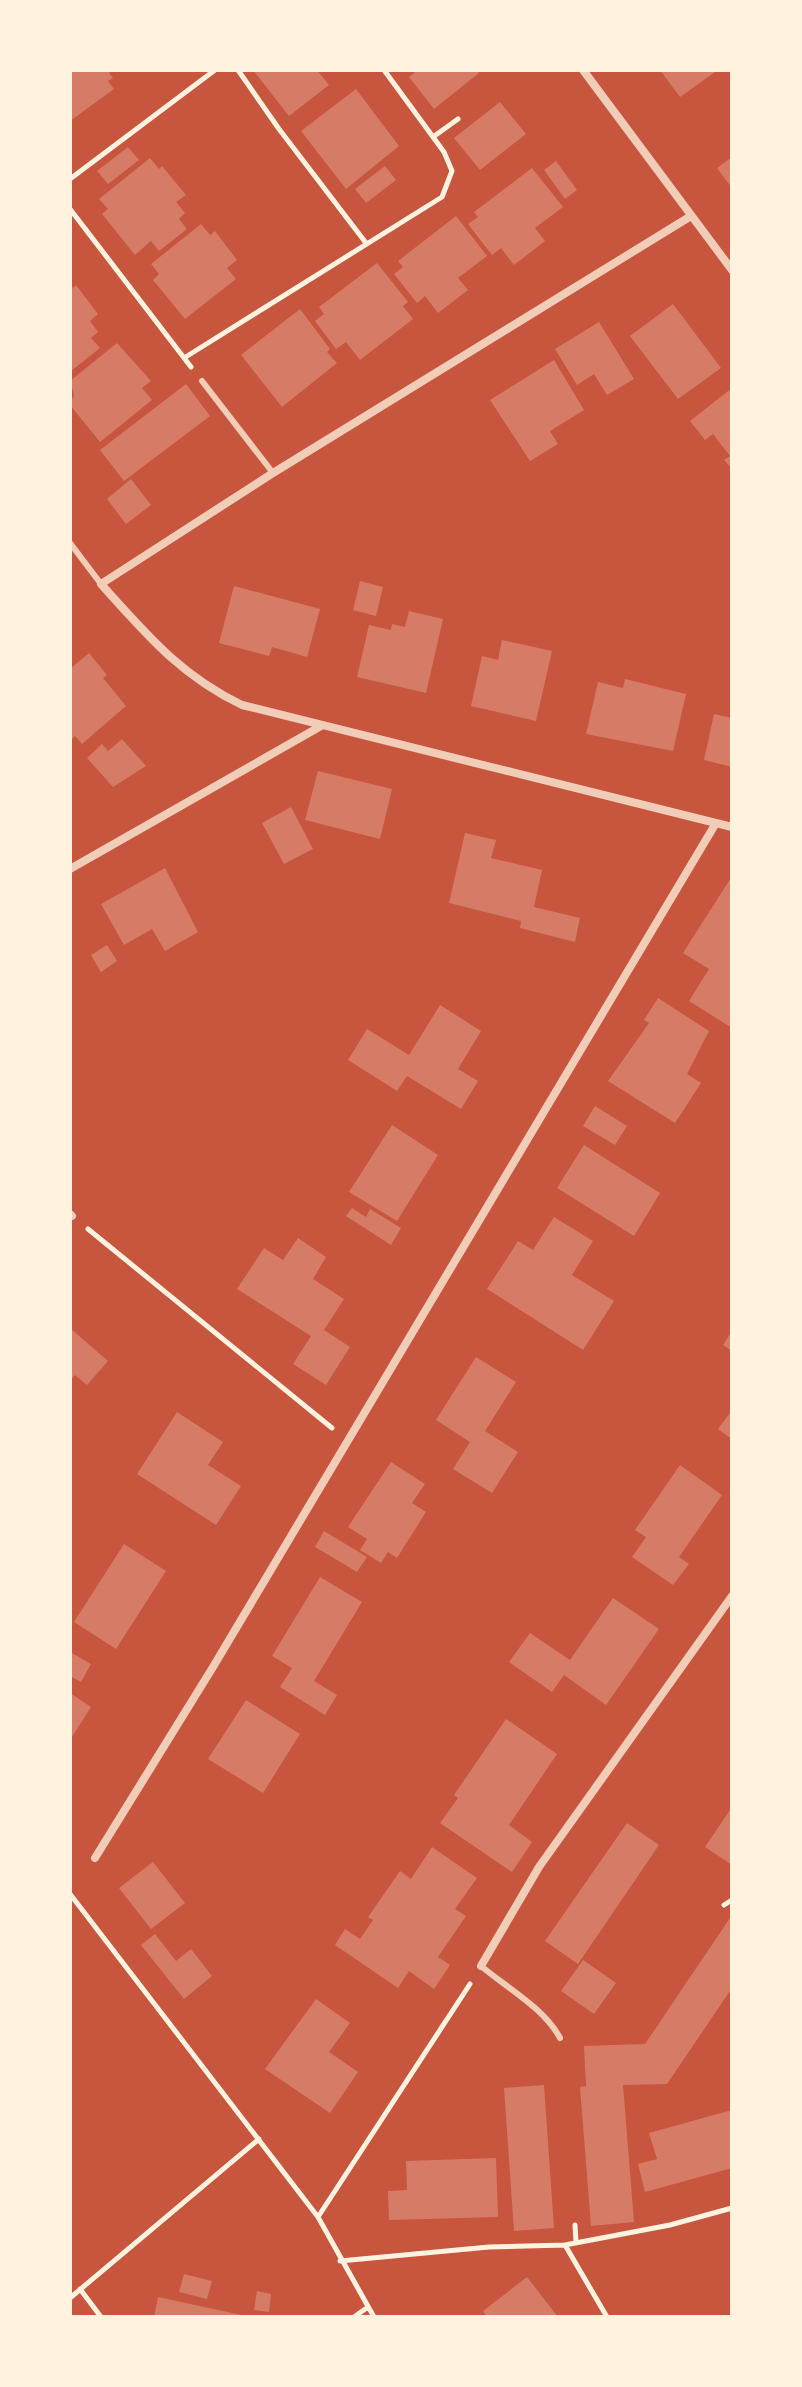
<svg xmlns="http://www.w3.org/2000/svg" width="802" height="2387" viewBox="0 0 802 2387" font-family="'Nunito Sans',sans-serif">
<style>
.building{fill:#d67c66}
.lines{fill:none;stroke-linecap:round;stroke-linejoin:round}
.path{stroke:#fff3e0;stroke-width:5}
.service{stroke:#f1ccb7;stroke-width:6}
.minor{stroke:#f1ccb7;stroke-width:8}
</style>
<rect width="100%" height="100%" fill="#c8553d"/>
<path class="building" d="M70,70H112L109,73L113,78L108,81L114,89L70,121Z
M253,70H317L329,85L289,116Z
M418,70H476L479,73L434,109L409,77Z
M660,70H718L680,97Z
M356,89L399,146L346,189L301,131Z
M500,102L526,134L480,170L454,138Z
M128,147L139,160L108,184L97,171Z
M732,157V188L717,168Z
M150,158L159,169L162,166L186,195L176,202L185,213L179,219L187,229L159,251L151,241L135,255L102,214L108,209L99,199Z
M556,161L577,190L565,199L544,170Z
M385,166L396,180L366,203L355,189Z
M532,168L563,207L535,228L545,241L514,265L501,248L492,255L468,224L478,217L474,212Z
M456,216L487,256L458,278L468,290L438,313L425,296L417,303L394,274L403,267L398,261Z
M201,224L210,235L215,231L237,260L227,268L236,279L185,319L153,280L159,274L151,264Z
M377,263L408,302L403,306L413,319L360,360L346,342L336,349L315,321L324,314L319,307Z
M70,284L73,288L76,285L98,314L90,321L98,332L91,338L100,348L71,371Z
M673,304L721,368L678,399L630,336Z
M300,309L330,349L327,352L337,363L282,407L241,355Z
M599,322L634,379L607,395L594,374L577,385L555,349Z
M117,343L151,381L142,388L152,400L100,442L70,405L74,395L70,381Z
M554,360L584,410L550,431L558,444L530,461L490,400Z
M186,384L210,416L124,481L100,450Z
M732,388V469L724,460L730,456L713,434L705,440L690,421Z
M131,479L151,505L126,524L107,499Z
M360,581L383,587L376,616L353,610Z
M234,586L320,609L307,657L272,647L269,656L219,643Z
M409,611L443,619L426,693L357,677L369,625L391,630L392,624L405,627Z
M502,640L552,651L536,721L471,706L482,656L498,660Z
M89,653L107,675L103,678L126,706L82,744L75,736L70,741V669Z
M625,679L686,694L673,751L586,734L598,682L623,688Z
M714,714L732,718V767L704,760Z
M122,739L146,766L113,787L87,758L102,744L108,751Z
M318,771L392,789L380,839L305,820Z
M291,807L313,849L284,864L262,823Z
M465,833L496,840L491,858L542,870L534,907L580,918L575,942L520,928L521,921L449,903Z
M165,868L198,932L165,951L152,929L124,945L101,904Z
M732,876V1028L689,1001L709,969L683,953Z
M107,945L117,961L101,972L91,955Z
M658,998L709,1031L687,1074L701,1083L675,1123L608,1081L649,1023L644,1020Z
M440,1005L481,1031L458,1069L478,1081L461,1109L407,1076L397,1091L348,1060L367,1029L409,1055Z
M595,1106L627,1126L615,1145L583,1126Z
M392,1125L438,1155L397,1221L349,1192Z
M584,1145L660,1193L634,1236L557,1188Z
M352,1208L366,1217L370,1209L401,1228L391,1245L346,1216Z
M554,1217L593,1241L572,1275L614,1301L583,1350L487,1289L518,1241L533,1250Z
M298,1238L326,1257L313,1279L344,1299L324,1330L350,1347L326,1385L293,1364L311,1336L237,1289L264,1248L283,1260Z
M70,1328L108,1361L87,1385L75,1375L70,1381Z
M732,1331V1351L723,1345Z
M476,1357L516,1382L485,1431L518,1452L492,1493L453,1469L470,1442L436,1420Z
M732,1410V1439L718,1429Z
M177,1412L223,1442L208,1465L241,1486L216,1525L137,1474Z
M391,1462L425,1484L412,1503L426,1512L397,1558L388,1552L381,1563L360,1550L367,1539L348,1527Z
M680,1465L722,1495L679,1557L689,1564L673,1585L632,1557L646,1537L635,1530Z
M324,1531L367,1557L357,1572L315,1547Z
M124,1544L166,1571L116,1649L74,1622Z
M320,1577L362,1602L314,1681L337,1695L325,1715L280,1687L292,1668L272,1656Z
M613,1598L659,1629L606,1705L564,1675L552,1692L509,1662L530,1633L570,1660Z
M70,1652L91,1664L81,1682L70,1676Z
M70,1693L91,1707L70,1740Z
M246,1700L300,1734L263,1793L208,1759Z
M506,1719L557,1754L509,1825L532,1842L512,1872L440,1823L458,1798L454,1795Z
M732,1807V1865L705,1847Z
M627,1823L659,1845L578,1964L545,1941Z
M432,1847L477,1878L455,1909L466,1916L438,1957L450,1965L434,1989L409,1971L398,1988L335,1945L345,1929L360,1939L373,1920L368,1917L400,1871L411,1879Z
M153,1862L185,1903L151,1929L119,1888Z
M732,1915V1988L667,2084L623,2085L634,2222L591,2226L580,2087L586,2086L584,2046L645,2044Z
M155,1934L176,1961L191,1949L212,1976L184,1999L141,1945Z
M583,1960L616,1983L594,2014L561,1991Z
M316,1999L350,2023L329,2052L358,2072L330,2113L265,2069Z
M544,2085L554,2228L514,2231L504,2088Z
M732,2110V2168L645,2192L638,2164L657,2159L649,2133Z
M496,2158L498,2217L389,2220L388,2191L407,2190L406,2161Z
M184,2274L212,2281L207,2299L179,2292Z
M527,2277L558,2317H487L483,2311Z
M257,2291L271,2294L269,2312L254,2310Z
M158,2297L246,2316V2317H154Z"/>
<g class="lines">
<path class="path" d="M238,70L279,129L366,243
M433,137L458,119
M70,179L215,70
M70,209L191,367
M184,358L442,197L452,171L444,152L384,70
M88,1229L332,1428
M70,1894L318,2217L374,2317
M724,1905L732,1900
M318,2217L470,1984
M575,2225L576,2243
M565,2245L607,2317
M340,2261L489,2247L565,2245L670,2225L732,2208
M80,2289L101,2317
M70,2298L259,2139
M354,2317L368,2307"/>
<path class="service" d="M202,381L273,473
M70,543L101,584
M481,1966C507,1988 544,2008 560,2038"/>
<path class="minor" d="M583,70L732,270
M691,216L273,473L101,584C147,635 180,675 242,705L732,827
M70,869L321,726
M70,1214L72,1216
M95,1858L213,1667L716,823
M481,1966L539,1867L732,1596"/>
</g>
<rect width="802" height="2387" fill="none" stroke="#fff3e0" stroke-width="144"/>
</svg>
